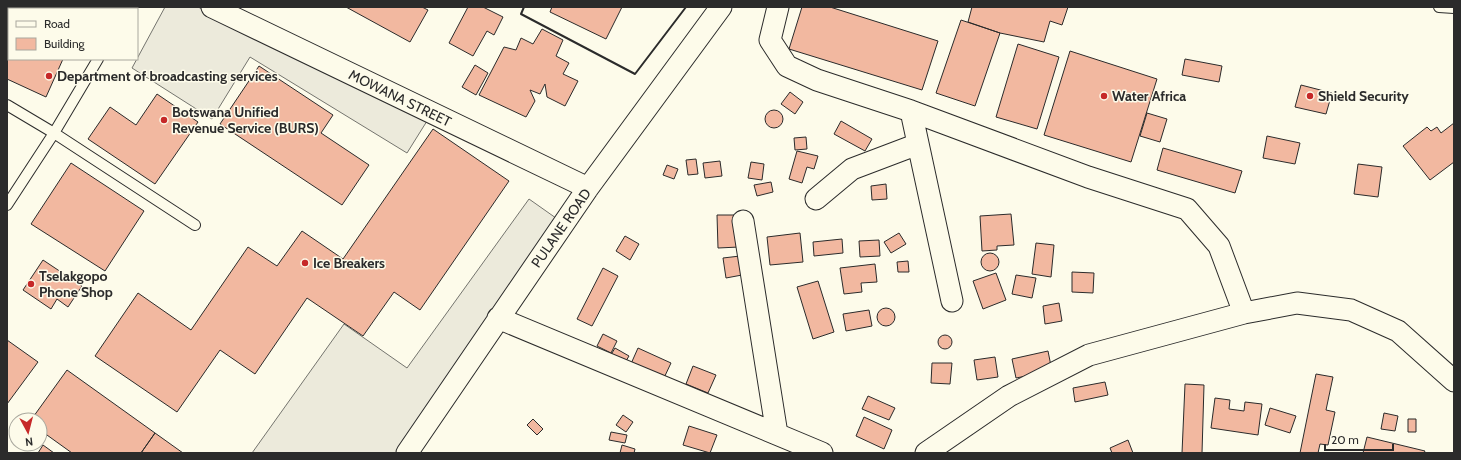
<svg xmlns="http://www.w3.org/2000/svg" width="1461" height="460" viewBox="0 0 1461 460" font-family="Cabin,sans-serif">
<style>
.parking{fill:#eceadb;stroke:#74746e}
.building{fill:#f2b8a0;stroke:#2b2b2b}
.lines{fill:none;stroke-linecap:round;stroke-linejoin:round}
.lane-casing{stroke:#2b2b2b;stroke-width:12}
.street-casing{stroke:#2b2b2b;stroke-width:23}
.lane{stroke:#fdfbea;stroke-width:10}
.street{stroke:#fdfbea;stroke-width:21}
.wall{stroke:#2b2b2b;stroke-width:2}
.poi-dot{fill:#c62828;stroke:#fdfbea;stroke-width:1.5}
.labels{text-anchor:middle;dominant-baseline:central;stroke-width:3;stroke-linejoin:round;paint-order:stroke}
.poi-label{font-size:14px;font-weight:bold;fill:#2b2b2b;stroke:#fdfbea;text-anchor:start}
.street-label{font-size:14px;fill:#2b2b2b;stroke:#fdfbea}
</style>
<rect width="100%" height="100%" fill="#fdfbea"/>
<path class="parking" d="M165,7H198L427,121L407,153L250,57L212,119L132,68Z
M529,199L563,223L397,453H252L344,324L407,368Z"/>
<path class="building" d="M22,7H87L86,9H21Z
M346,7H422L428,10L410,42Z
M468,7H483L503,17L494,35L487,31L473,56L449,43Z
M552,7H622L606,39L550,12Z
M802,7H830L938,41L922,90L789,49Z
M972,7H1068L1062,25L1050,21L1044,42L1000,33L968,22Z
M961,20L1000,33L975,106L936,93Z
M542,29L563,40L556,56L569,63L563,74L578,81L565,106L547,97L545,84L540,94L530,90L535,101L526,117L479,95L504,47L516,50L521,38L533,44Z
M9,35V59H63L46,97L7,79V40Z
M1018,44L1059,57L1037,129L996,117Z
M1070,51L1157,79L1131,162L1044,135Z
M1185,59L1222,66L1219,82L1182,75Z
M475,65L488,73L476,95L462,87Z
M259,66L333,115L321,133L369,165L342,205L220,124Z
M1301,85L1332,93L1326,114L1295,107Z
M790,92L803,102L795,114L781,104Z
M157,94L198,122L155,184L88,139L110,107L136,125Z
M765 119a9 9 0 1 1 18 0a9 9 0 1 1-18 0Z
M1147,113L1167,119L1160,142L1140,136Z
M841,121L872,139L865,151L834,134Z
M1454,123V162L1430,180L1403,146L1427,127L1431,131L1437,127L1441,133Z
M433,129L509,181L420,310L394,292L363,336L307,298L255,374L220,350L177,412L95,356L138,293L191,330L248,247L277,266L302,231L343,259Z
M1267,136L1300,143L1295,164L1263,158Z
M806,137L807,149L795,150L794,138Z
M1163,148L1242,171L1235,193L1157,170Z
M797,151L818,156L814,169L807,167L802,183L789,179Z
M696,159L698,174L688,175L686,160Z
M720,161L722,176L705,178L703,163Z
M751,162L764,164L762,180L748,178Z
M71,163L144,211L105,271L31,224Z
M1358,164L1382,167L1378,197L1354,194Z
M667,165L678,169L674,179L663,175Z
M771,182L773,192L757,196L754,185Z
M886,184L887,199L872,200L871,186Z
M1011,214L1014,245L997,246V250L982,251L980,216Z
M717,215H738L739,247L718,248Z
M800,233L803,262L770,265L767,237Z
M899,233L906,244L891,253L884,242Z
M625,236L639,244L630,260L616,251Z
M842,239L843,253L814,256L813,242Z
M879,240L880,256L860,257L859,241Z
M1036,243L1054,245L1051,277L1032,274Z
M981 262a9 9 0 1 1 18 0a9 9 0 1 1-18 0Z
M740,256L742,275L726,278L723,258Z
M43,260L82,286L68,307L57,299L51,309L23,290Z
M908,261L909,272H898L897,262Z
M875,264L877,282L861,283L862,292L844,294L840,268Z
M603,268L618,276L592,326L577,319Z
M1072,272L1094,273L1093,293L1072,292Z
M996,273L1006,300L983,309L973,281Z
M1016,275L1036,278L1032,298L1012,294Z
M818,281L834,332L813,339L797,287Z
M1059,303L1062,321L1045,324L1043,306Z
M877 317a9 9 0 1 1 18 0a9 9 0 1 1-18 0Z
M869,310L872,326L846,331L843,314Z
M603,334L617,341L611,353L597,346Z
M938 342a7 7 0 1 1 14 0a7 7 0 1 1-14 0Z
M7,340L38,362L7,404Z
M615,348L629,356L623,366L609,358Z
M638,348L671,363L663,380L630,366Z
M1048,351L1052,371L1016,378L1012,359Z
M995,357L998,377L977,380L974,360Z
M932,363H952L950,384L931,383Z
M693,366L716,375L708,393L686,384Z
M67,370L155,433L141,453H72L40,430V420H31Z
M1316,374L1333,377L1326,410L1335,412L1328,445L1320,444L1318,453H1300Z
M1105,382L1108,395L1075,402L1073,388Z
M1185,384L1204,385L1202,453H1182Z
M868,396L895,408L889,420L862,409Z
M1215,398L1230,400L1229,409L1244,411L1245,402L1262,404L1258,435L1211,428Z
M1270,408L1296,416L1290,433L1265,425Z
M1384,413L1398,416L1395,431L1381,429Z
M623,415L633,422L626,432L616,425Z
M864,417L892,430L884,449L856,436Z
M533,419L543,429L537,435L527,425Z
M1408,419H1416V432H1408Z
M689,426L717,435L710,453L683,445Z
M611,432L627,435L625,443L609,440Z
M155,433L183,453H141Z
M1367,437L1425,451L1424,453H1363Z
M1128,440L1133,453H1112L1110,448Z
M43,445L54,453H38Z
M622,445L635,449L634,453H620Z"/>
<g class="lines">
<g class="lane-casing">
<path id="lane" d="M1439,7L1454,8
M127,9L128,7
M7,105L54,133L195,225
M7,205L54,133L98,59"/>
</g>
<g class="street-casing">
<path id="street" d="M212,7L588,188
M778,7L770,40L787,66L817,80L911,111L1088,177L1187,209L1219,246L1244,313
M911,111L952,301
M816,199L852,169L918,144
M743,221L777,434
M498,318L822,453
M407,453L588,188L721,7
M926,453L1009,396L1089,355L1244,313L1297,303L1351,310L1398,331L1454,381"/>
</g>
<use href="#lane" class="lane"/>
<use href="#street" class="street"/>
<path class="wall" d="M524,7L521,14L635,74L686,7"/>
</g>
<g class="poi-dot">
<circle cx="49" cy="76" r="4"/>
<circle cx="1104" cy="96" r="4"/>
<circle cx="1310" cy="96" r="4"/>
<circle cx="164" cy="120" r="4"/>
<circle cx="305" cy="263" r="4"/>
<circle cx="31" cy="284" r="4"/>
</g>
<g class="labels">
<g class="poi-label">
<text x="57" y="76">Department of broadcasting services</text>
<text x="1112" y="96">Water Africa</text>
<text x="1318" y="96">Shield Security</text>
<text x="172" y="112">Botswana Unified<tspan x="172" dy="16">Revenue Service (BURS)</tspan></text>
<text x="313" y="263">Ice Breakers</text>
<text x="39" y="276">Tselakgopo<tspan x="39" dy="16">Phone Shop</tspan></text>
</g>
<g class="street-label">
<text transform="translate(400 98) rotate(26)">MOWANA STREET</text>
<text transform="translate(561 228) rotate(-55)">PULANE ROAD</text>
</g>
</g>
<rect width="1461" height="460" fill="none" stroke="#2b2b2b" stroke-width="16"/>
<rect x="8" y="8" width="130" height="52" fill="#fdfbea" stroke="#a9a89e"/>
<rect x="16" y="21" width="20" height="6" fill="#fdfbea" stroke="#a9a89e"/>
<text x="44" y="28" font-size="12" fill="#2b2b2b">Road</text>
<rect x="16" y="38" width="20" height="12" fill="#f2b8a0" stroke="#a9a89e"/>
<text x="44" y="48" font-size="12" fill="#2b2b2b">Building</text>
<g transform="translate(28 432) rotate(173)"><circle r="19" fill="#fdfbea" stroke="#a9a89e"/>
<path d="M0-3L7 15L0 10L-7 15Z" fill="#c62828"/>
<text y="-6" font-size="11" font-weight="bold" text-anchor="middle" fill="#2b2b2b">N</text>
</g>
<path d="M1325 444v6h68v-6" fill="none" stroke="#2b2b2b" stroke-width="2"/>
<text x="1331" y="444" font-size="12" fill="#2b2b2b" stroke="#fdfbea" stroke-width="3" paint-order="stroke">20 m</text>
</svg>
